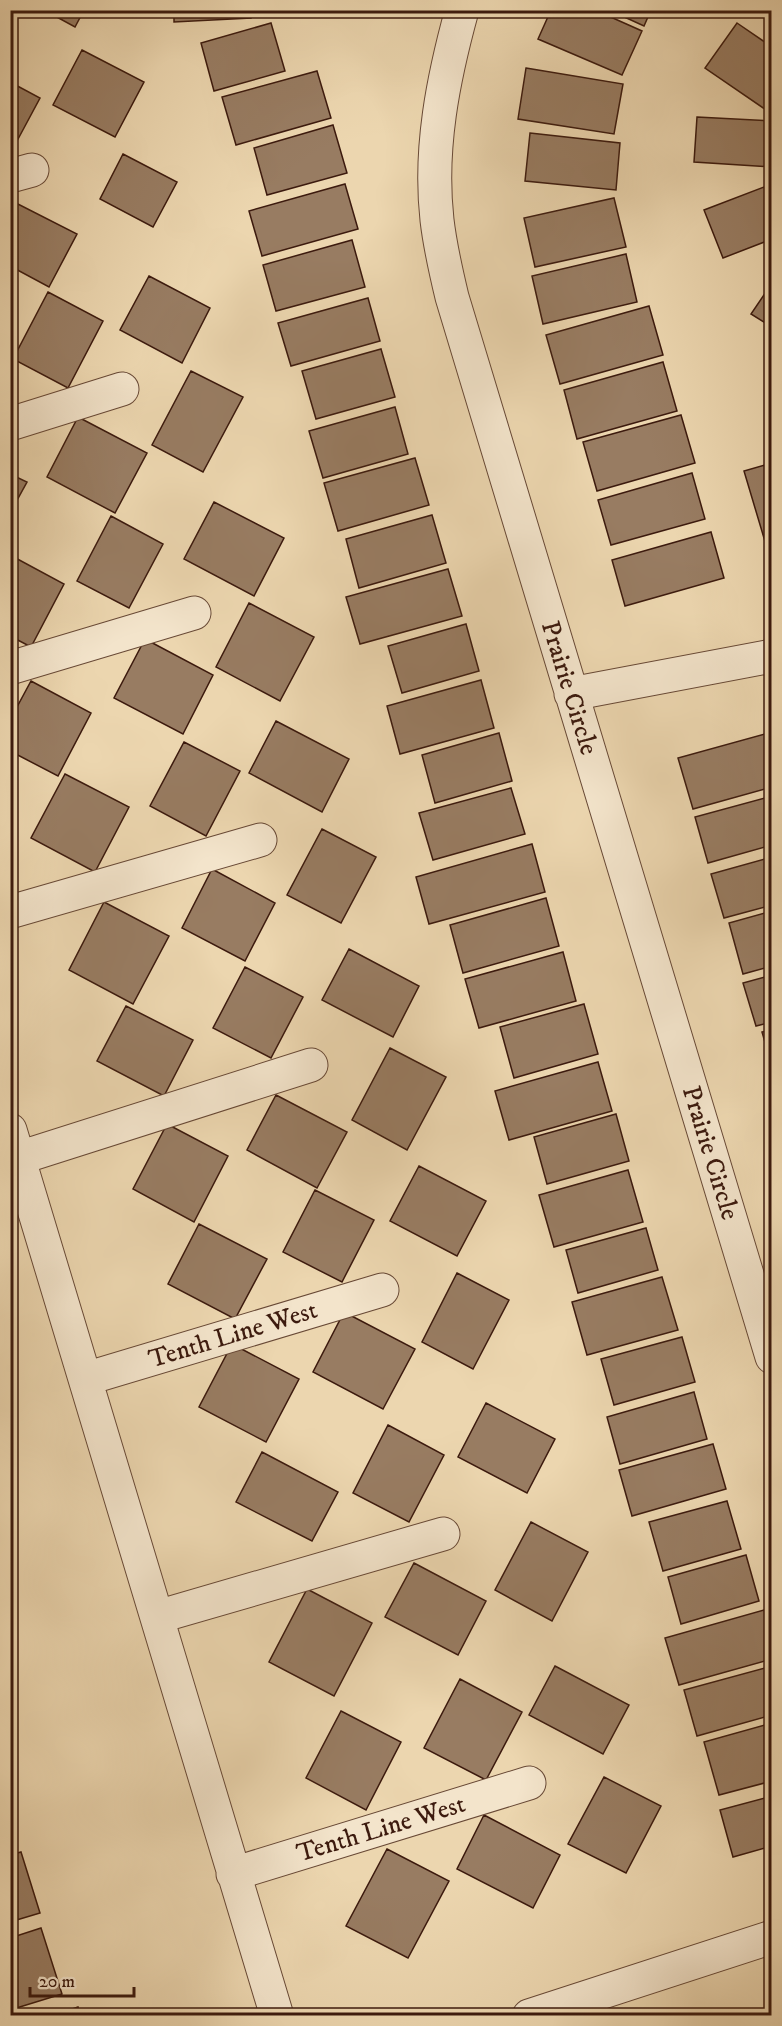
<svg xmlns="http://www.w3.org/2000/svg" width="782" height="2026" viewBox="0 0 782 2026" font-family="'IM FELL DW Pica',serif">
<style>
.building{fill:#987c62;stroke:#3c1a0e;stroke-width:1.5}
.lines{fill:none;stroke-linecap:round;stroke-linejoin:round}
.minor-casing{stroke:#684936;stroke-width:35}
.minor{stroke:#f3e4cb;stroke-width:33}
.labels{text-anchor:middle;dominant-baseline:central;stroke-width:4.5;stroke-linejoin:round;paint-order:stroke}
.street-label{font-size:26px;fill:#3c1a0e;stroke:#f3e4cb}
</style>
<rect width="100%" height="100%" fill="#ecd6af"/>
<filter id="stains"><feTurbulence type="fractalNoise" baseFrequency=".00333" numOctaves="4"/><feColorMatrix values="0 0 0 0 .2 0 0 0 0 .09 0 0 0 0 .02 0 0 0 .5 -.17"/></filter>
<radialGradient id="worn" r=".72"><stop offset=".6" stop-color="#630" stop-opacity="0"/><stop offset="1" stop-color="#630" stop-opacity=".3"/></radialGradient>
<path class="building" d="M44,10H84L75,27Z
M174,10H251V18L174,22Z
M551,10H595L642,31L622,75L538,39Z
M609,10H651L644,26Z
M756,10H772V25Z
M271,23L285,71L214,91L201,43Z
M737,23L772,47V114L705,68Z
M82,50L144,82L115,137L53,105Z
M526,68L623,84L614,134L518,119Z
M317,71L331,118L236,145L222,97Z
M10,82L40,98L10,154Z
M697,117L772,121V167L694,162Z
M333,125L347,173L267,195L254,148Z
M530,133L620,143L616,190L525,181Z
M123,154L177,182L153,227L100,199Z
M345,184L358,229L262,256L249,211Z
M772,184V239L723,258L704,210Z
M614,198L626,247L535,267L524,218Z
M10,200L77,234L49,287L10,266Z
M352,240L365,287L276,311L263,265Z
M626,254L637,302L543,324L532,276Z
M149,276L210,308L182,363L120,330Z
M772,283V327L751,314Z
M48,292L103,321L68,388L13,359Z
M368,298L380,341L291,366L278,323Z
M649,306L663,355L560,384L546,335Z
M381,349L395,397L316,419L302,371Z
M663,362L677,411L577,439L564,390Z
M191,371L243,397L203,472L152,445Z
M395,407L408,454L323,478L309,431Z
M681,415L695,463L597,491L583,442Z
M78,417L147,453L115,513L47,477Z
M415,458L429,505L338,531L324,483Z
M772,463V565L744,471Z
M692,473L705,519L611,545L598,500Z
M10,474L27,482L10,513Z
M214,502L284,538L254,596L184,559Z
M432,515L446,563L359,588L346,539Z
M111,516L163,544L129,608L77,581Z
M711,532L724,578L625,606L612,560Z
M10,555L64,584L31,647L10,636Z
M448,569L462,616L360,644L346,597Z
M249,603L314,637L280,701L216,667Z
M466,624L479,671L402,693L388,646Z
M145,639L213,675L183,734L114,698Z
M481,680L494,728L400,754L387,706Z
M31,681L91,713L58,776L10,751V720Z
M276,721L349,759L322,812L249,773Z
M772,732V787L693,809L678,758Z
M499,733L512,781L435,803L422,755Z
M184,742L240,771L206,836L150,806Z
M65,774L129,807L95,872L31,838Z
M511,788L525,834L433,860L419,813Z
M772,796V845L708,863L695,817Z
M322,829L376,857L341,923L287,895Z
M532,844L545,892L429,924L416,877Z
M772,857V905L724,918L711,874Z
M212,869L275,903L245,961L182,928Z
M546,898L559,946L463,973L450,925Z
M104,902L169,936L133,1004L69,970Z
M772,911V966L743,974L729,923Z
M349,949L419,986L393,1037L322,1000Z
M563,952L576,1001L479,1028L465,979Z
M245,967L303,997L271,1058L213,1028Z
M772,975V1022L756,1026L743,983Z
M584,1004L598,1054L514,1078L500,1027Z
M126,1006L193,1040L164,1096L97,1061Z
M772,1030V1066L762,1032Z
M390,1048L446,1077L407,1150L352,1120Z
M598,1062L612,1111L509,1140L495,1091Z
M276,1095L347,1132L317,1188L247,1150Z
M616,1114L629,1161L547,1184L534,1137Z
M167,1124L228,1156L194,1222L133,1189Z
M419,1166L486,1201L457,1256L390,1221Z
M628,1170L643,1222L554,1247L539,1195Z
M315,1190L374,1220L342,1282L283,1252Z
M199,1224L267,1259L235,1319L168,1284Z
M646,1228L658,1270L578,1293L566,1250Z
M457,1273L509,1300L473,1369L422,1342Z
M662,1277L678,1330L587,1355L572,1302Z
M344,1312L415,1349L383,1409L313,1372Z
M682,1337L695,1382L614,1405L601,1359Z
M232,1344L299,1379L266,1442L199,1407Z
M694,1392L707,1439L620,1464L607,1417Z
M486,1403L555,1439L527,1493L458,1457Z
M388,1425L444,1455L409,1522L353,1493Z
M713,1444L726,1489L632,1516L619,1470Z
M262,1452L338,1492L312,1541L236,1502Z
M727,1501L741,1549L663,1571L649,1522Z
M531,1522L588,1552L552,1621L495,1590Z
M746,1555L759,1601L681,1624L668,1577Z
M414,1563L486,1601L458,1655L385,1617Z
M307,1589L372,1623L334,1696L269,1662Z
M764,1610L772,1635V1659L679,1685L665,1638Z
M555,1666L629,1705L603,1754L529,1715Z
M772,1666V1715L697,1736L684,1690Z
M460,1679L522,1712L486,1780L424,1748Z
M341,1711L401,1742L366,1810L306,1778Z
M772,1723V1781L719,1795L704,1742Z
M604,1777L661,1806L626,1873L568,1844Z
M772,1796V1846L733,1857L720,1810Z
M484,1815L560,1855L533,1908L457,1869Z
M387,1849L449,1881L408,1958L346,1926Z
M21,1852L40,1913L10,1922V1855Z
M41,1928L62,1994L10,2010V1938Z
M78,2007L81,2016H52Z"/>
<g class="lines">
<g class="minor-casing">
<path id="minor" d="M462,10C443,79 429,149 437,220C440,246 446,272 452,297L772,1357
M10,176L32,170
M10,424L122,389
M10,668L194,613
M571,694L772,656
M10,912L260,840
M10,1130L277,2016
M19,1158L311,1065
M85,1379L382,1290
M157,1617L443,1534
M233,1874L529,1783
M529,2016L772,1937"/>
</g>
<use href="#minor" class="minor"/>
</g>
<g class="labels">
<g class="street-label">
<text transform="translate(569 688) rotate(73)">Prairie Circle</text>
<text transform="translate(710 1153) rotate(73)">Prairie Circle</text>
<text transform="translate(233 1335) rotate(-17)">Tenth Line West</text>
<text transform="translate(381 1829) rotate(-17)">Tenth Line West</text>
</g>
</g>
<rect width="782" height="2026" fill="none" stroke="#ecd6af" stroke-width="36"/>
<rect x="12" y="12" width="758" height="2002" fill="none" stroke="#3c1a0e" stroke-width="3"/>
<rect x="18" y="18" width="746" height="1990" fill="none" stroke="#3c1a0e" stroke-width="1.5"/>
<path d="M30 1987v9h104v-9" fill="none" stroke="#3c1a0e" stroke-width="3"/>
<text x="39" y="1987" font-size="18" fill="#3c1a0e" stroke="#f3e4cb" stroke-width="4.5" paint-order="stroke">20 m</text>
<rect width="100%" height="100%" filter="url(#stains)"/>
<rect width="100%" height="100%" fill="url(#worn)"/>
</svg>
